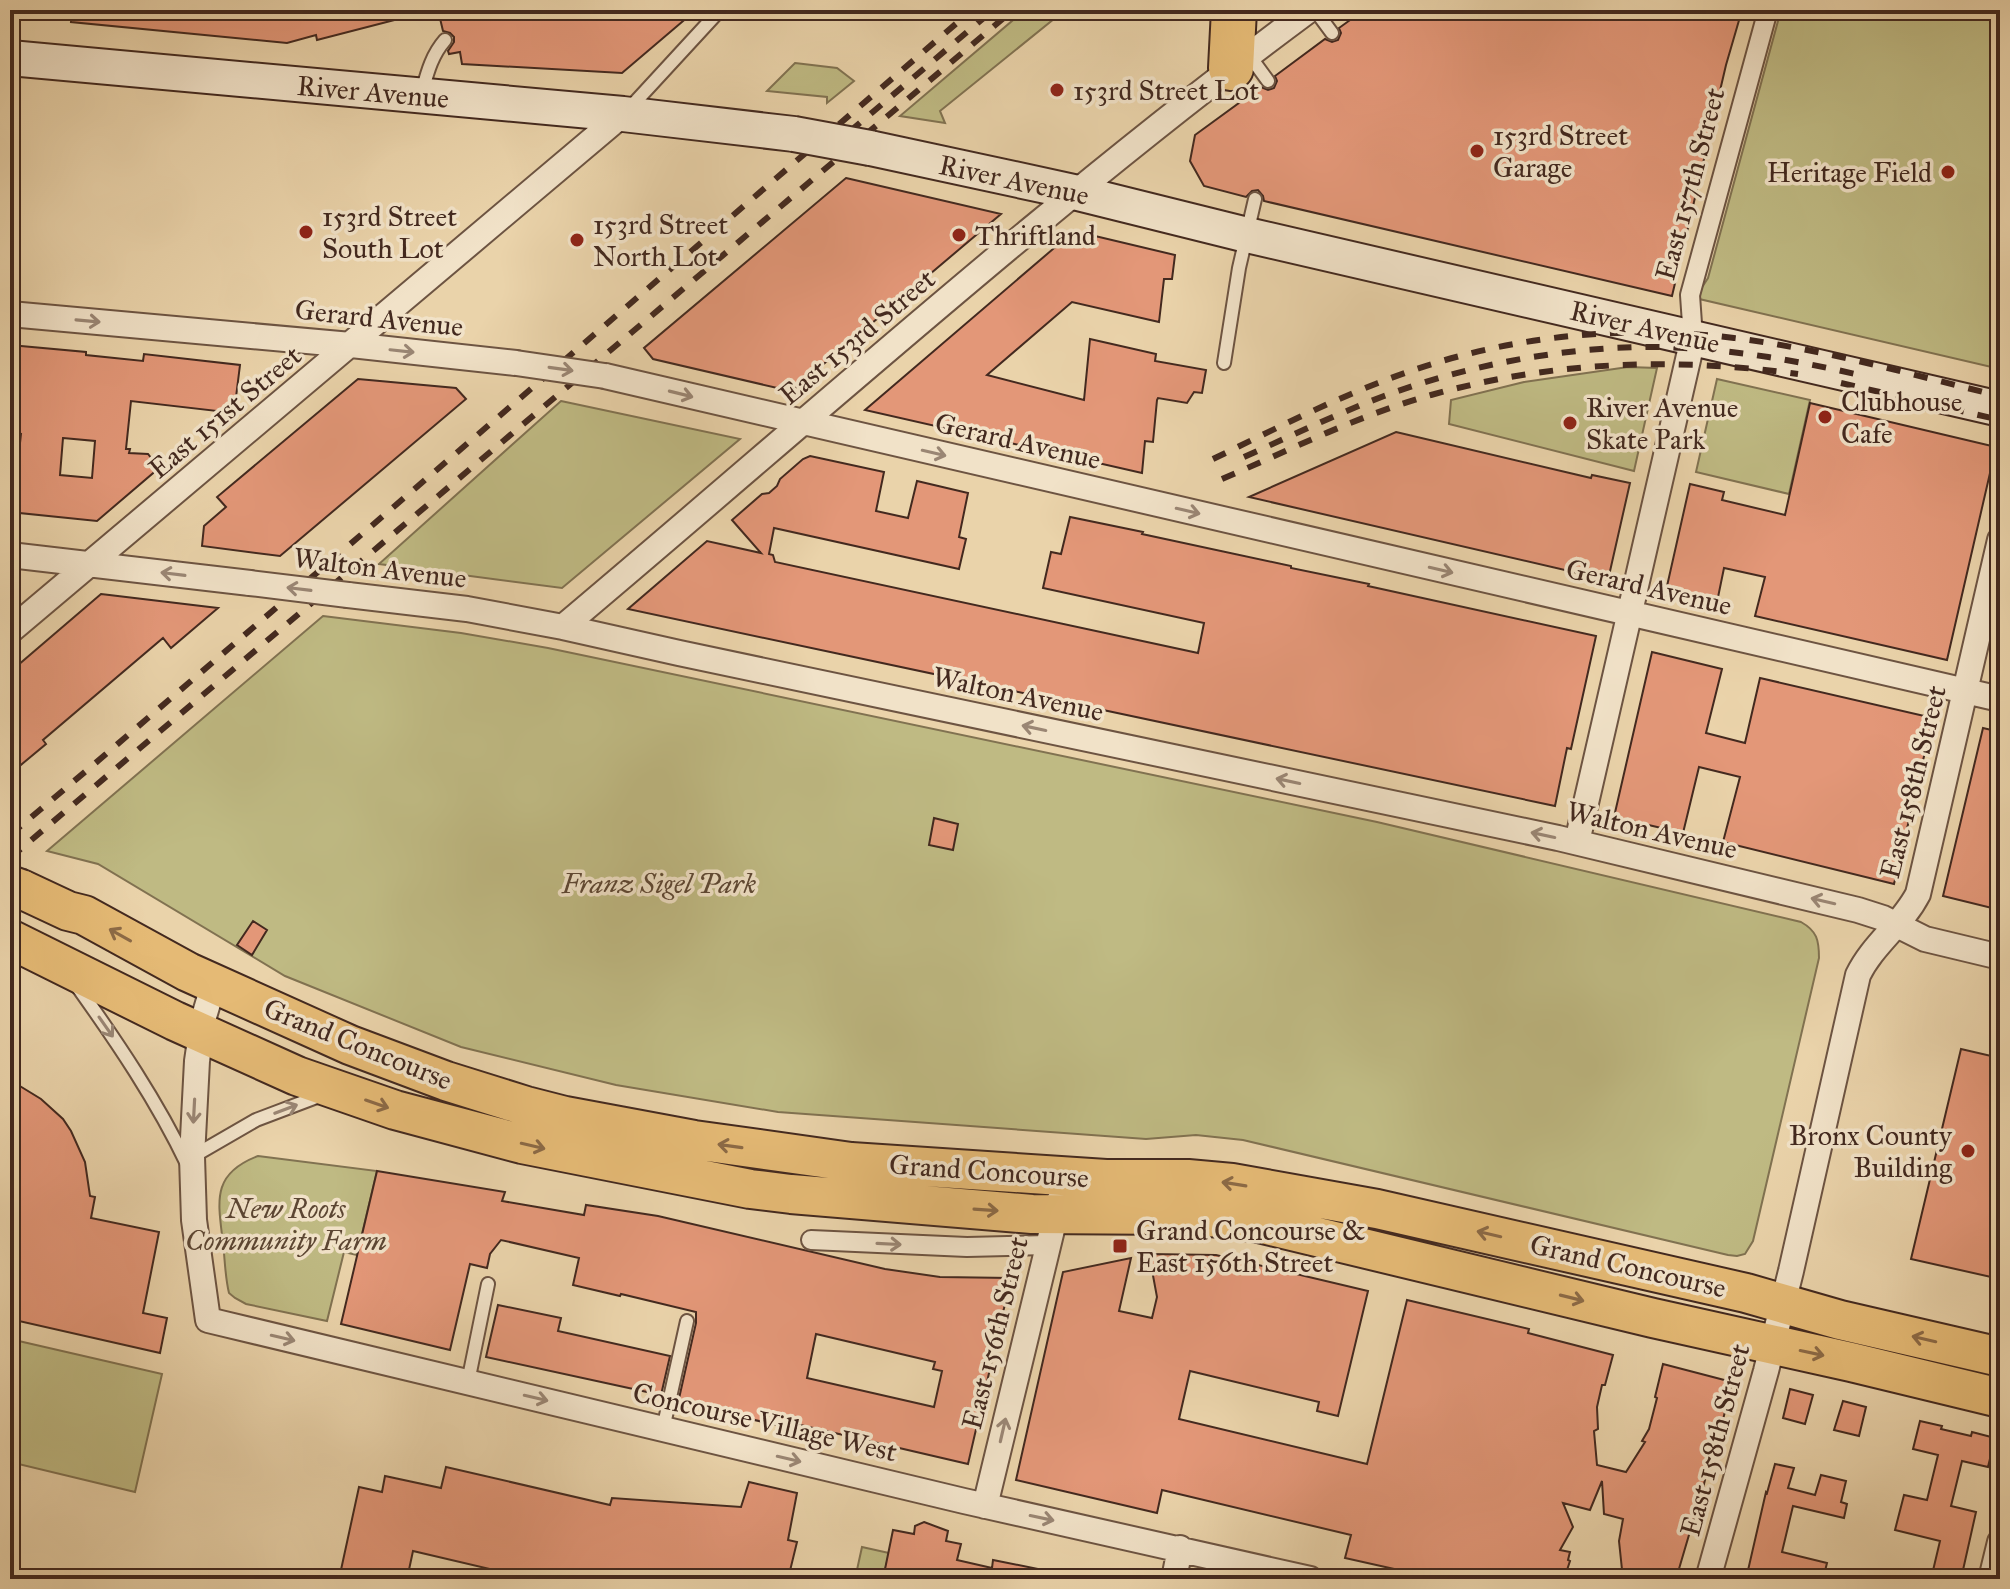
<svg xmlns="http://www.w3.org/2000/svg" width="2010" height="1589" viewBox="0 0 2010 1589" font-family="'IM FELL Great Primer',serif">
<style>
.green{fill:#bfba83;stroke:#817251;stroke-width:2}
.building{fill:#e39778;stroke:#43291f;stroke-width:2;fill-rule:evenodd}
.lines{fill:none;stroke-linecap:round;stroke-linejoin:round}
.service-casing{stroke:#6d5442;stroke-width:16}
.pedestrian-casing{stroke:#6d5442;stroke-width:22}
.minor-casing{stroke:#6d5442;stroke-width:28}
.secondary-casing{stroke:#43291f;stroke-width:38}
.primary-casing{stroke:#43291f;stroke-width:42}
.motorway-casing{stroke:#43291f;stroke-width:48}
.service{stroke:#f1e2c8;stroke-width:12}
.pedestrian{stroke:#f1e2c8;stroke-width:18}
.minor{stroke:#f1e2c8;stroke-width:24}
.secondary{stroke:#f1e2c8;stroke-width:34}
.primary{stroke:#e5ba75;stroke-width:38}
.motorway{stroke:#e5ba75;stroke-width:44}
.rail{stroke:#43291f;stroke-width:6;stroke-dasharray:14 14;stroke-linecap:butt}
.minor-bridge-casing{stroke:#6d5442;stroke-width:28;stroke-linecap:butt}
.secondary-bridge-casing{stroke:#43291f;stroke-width:38;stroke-linecap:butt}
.primary-bridge-casing{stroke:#43291f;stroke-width:42;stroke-linecap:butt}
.minor-bridge{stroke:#f1e2c8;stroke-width:24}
.secondary-bridge{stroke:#f1e2c8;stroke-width:34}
.primary-bridge{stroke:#e5ba75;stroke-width:38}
.oneway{stroke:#9a8674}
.oneway2{stroke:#8c6a46}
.poi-dot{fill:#8f2418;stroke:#f1e2c8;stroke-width:3}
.labels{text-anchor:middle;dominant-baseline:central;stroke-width:7;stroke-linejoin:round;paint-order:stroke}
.poi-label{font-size:28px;fill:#43291f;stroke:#f1e2c8;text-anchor:start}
.street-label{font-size:28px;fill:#43291f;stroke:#f1e2c8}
.park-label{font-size:28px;font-style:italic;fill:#5c4633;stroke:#f1e2c8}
</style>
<rect width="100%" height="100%" fill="#ead3aa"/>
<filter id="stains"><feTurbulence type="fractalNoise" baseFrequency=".0025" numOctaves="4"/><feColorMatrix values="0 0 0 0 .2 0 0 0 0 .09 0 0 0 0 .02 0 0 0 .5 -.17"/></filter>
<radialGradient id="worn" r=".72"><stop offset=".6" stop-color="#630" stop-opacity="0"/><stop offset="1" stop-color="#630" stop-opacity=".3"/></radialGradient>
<path class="green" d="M1025,10H1065L940,111L945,123L900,116Z
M1781,10H2000V369L1695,298L1708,278Z
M795,63L837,68L854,81L827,103V97L767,91Z
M1628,367L1657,368L1634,471L1449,424L1451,400L1524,382Z
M1717,379L1810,400L1789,494L1696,472Z
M561,401L740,439L562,588L379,564Z
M323,616L461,633L548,648L1377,822L1801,922C1817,931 1819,940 1819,958L1753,1241L1745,1254L1737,1256L1728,1255L1243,1140L1196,1135L1146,1139L778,1112L616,1085L461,1047L285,976L98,864L47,851Z
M258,1156L377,1171L357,1255L344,1252L327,1321L246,1304L235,1298L229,1293C225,1277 225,1260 223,1243C218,1201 211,1174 258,1156Z
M10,1339L162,1374L135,1492L10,1462Z
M862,1547L889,1553L883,1579H855Z"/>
<path class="building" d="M72,10H409L410,16L317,40L316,35L287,43L71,22Z
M438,10H696L622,73L462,64L460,52L449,54L448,51L454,42V37L450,33L443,31Z
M1364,10H1742L1726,65L1672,296L1264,201L1263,196L1258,190L1252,191L1246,197L1204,186L1190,161L1195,135L1261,87L1268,90L1274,88L1277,81L1275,76L1325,39L1332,42L1338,40L1341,33L1339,28Z
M846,178L1001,214L794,389L786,390L653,359L644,348Z
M1074,231L1175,255L1172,279H1164L1159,322L1072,302L987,375L1084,400L1090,339L1156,354L1155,361L1206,370L1202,393L1194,392L1187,403L1158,398L1157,400L1153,442L1145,441L1142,473L865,410Z
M10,345L86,352V355L143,361L144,354L240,365L234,413L131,401L126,449H130L129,453L148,454L159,468L97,521L10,512V478L16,479L21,434L10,433ZM63,438L95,441L92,478L60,475Z
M358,379L456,388L466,399L280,556L202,546L204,526L226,507L217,497Z
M1810,403L1996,447L1947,660L1755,616L1765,577L1724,568L1716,607L1665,595L1690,484L1724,492L1722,500L1785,515Z
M1396,432L1591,478L1592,475L1630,483L1608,580L1249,497Z
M810,456L884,472L876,511L908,518L917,481L968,493L959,537L966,539L959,569L774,528L769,554L773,555L775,562L1198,653L1204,623L1043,588L1051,552L1061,554L1070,517L1143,532L1142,534L1291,566V568L1369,584L1368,586L1596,636L1571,749L1567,748L1555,806L628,609L707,541L761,553L732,520L762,494L769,493L777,486L780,479L803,459Z
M101,594L218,608L171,648L163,638L43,740L46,744L10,774V672Z
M1652,652L1722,669L1706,733L1745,743L1760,678L1933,718L1894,884L1723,842L1740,777L1699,767L1683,833L1614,817Z
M1983,728L2000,732V910L1943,896Z
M934,818L958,824L953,850L929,845Z
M253,921L267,930L252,955L237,945Z
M1961,1049L2000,1058V1279L1911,1259Z
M10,1080L41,1099L63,1119L71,1131L85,1162L90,1196L95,1197L91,1218L159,1232L143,1313L167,1318L160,1353L10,1319Z
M377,1171L505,1192L502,1201L584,1215L586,1205L658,1216L885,1269L940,1277L1011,1278L968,1464L796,1424L795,1429L678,1403L696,1323V1312L621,1294L620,1296L573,1285L579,1258L501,1240L490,1254L487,1268L470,1264L450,1350L341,1324ZM816,1334L935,1362L933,1369L942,1371L934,1407L807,1378Z
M1149,1254L1216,1255L1368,1291L1338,1416L1317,1411L1319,1402L1190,1371L1179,1419L1367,1464L1407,1300L1529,1329L1528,1333L1613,1355L1605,1385H1602L1597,1407L1598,1429L1594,1431L1597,1465L1626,1472L1645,1442L1642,1441L1649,1429L1657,1398L1655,1397L1663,1364L1732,1382L1722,1424L1719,1423L1704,1484L1676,1579H1623L1619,1541L1623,1519L1604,1514L1602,1481L1590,1510L1563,1503L1573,1527L1560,1550L1570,1552L1568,1560L1570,1561L1564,1579H1439L1345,1558L1351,1535L1162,1490L1157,1513L1016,1480L1063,1272L1131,1258L1119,1311L1152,1318L1157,1297Z
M498,1305L561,1318L558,1331L670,1356L661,1395L486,1357Z
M1790,1389L1813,1395L1805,1424L1783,1418Z
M1843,1401L1866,1407L1859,1436L1834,1430Z
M1920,1421L1942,1426L1941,1429L1971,1436L1972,1432L1995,1438L1988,1467L1962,1461L1951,1506L1976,1512L1961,1579H1931L1940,1541L1895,1530L1904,1495L1927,1500L1938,1455L1913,1449Z
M1775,1464L1794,1468L1788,1488L1815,1495L1821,1475L1846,1481L1841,1502L1847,1504L1844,1518L1793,1506L1782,1552L1827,1563L1823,1579H1746L1766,1492L1767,1493Z
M446,1467L610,1505L612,1498L741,1507L749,1482L797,1493L788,1540L797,1542L788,1579H532L413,1551L407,1579H339L359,1487L382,1492L385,1476L441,1488Z
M924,1522L948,1531L946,1541L961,1544L957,1560L992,1568L993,1560L1048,1571L1047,1579H883L893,1530L914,1534L915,1526Z"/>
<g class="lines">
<g class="service-casing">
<path id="service" d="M1315,10L1332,33
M1249,55L1268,81
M421,95C427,74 431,56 445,40
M627,111L720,10
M1224,363L1239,268L1255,199
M77,986C117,1042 157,1101 187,1164
M192,1157L256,1120L322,1095
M468,1382L488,1284
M663,1429L687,1321"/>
</g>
<g class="pedestrian-casing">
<path id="pedestrian" d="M1693,338L1690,295L1768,10
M811,1240L967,1247L1047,1245"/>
</g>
<g class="minor-casing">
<path id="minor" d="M10,314L351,345L516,363
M605,376L2000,699
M10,555L250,583
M348,595L467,609L563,627L679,653L1558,838L1858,910L1883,918L1925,939L2000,957
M563,627C810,419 1050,202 1309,10
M10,631L623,114
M1577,842L1693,338
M214,983L203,1020L197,1061L192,1157L194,1220L208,1320L964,1501L1310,1579
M985,1506L1059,1201
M1174,1579L1180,1548
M1708,1579L1766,1371L1791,1271L1858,975C1873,944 1902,925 1918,894L2000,540
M1991,1579L2000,1542"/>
</g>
<g class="secondary-casing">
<path id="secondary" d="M10,58L623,114L794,134
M870,148L1074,192L1247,235L2000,409"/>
</g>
<g class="primary-casing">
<path id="primary" d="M21,889L68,911L84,915L188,972L350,1045L446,1081L526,1106L565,1116L694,1140L851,1162L1106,1179H1188L1232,1183L1377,1209L1746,1293L1840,1320L2000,1357
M10,939L175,1021L297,1076L395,1110L522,1144L750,1189L791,1194L1032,1214L1181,1215L1222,1218L1259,1223L1653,1318L1851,1362L2000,1398"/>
</g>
<g class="motorway-casing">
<path id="motorway" d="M1231,68L1234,10"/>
</g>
<use href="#service" class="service"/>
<use href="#pedestrian" class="pedestrian"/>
<use href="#minor" class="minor"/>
<use href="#secondary" class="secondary"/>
<use href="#primary" class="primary"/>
<use href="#motorway" class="motorway"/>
<path class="rail" d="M828,150L993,10
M1841,383L2000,420
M1244,457C1291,436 1336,414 1384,396C1466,366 1553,349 1640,347C1715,346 1791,359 1864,376
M1213,459C1267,433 1321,405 1378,383C1491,338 1613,323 1734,338C1824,349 1912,375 2000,396
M1222,479C1290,450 1359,415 1431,395C1553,361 1673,357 1798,374
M10,835L92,766L972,10
M10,858L1013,10"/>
<g class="minor-bridge-casing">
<path id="minor-bridge" d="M516,363L605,376
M250,583L348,595"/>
</g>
<g class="secondary-bridge-casing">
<path id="secondary-bridge" d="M794,134L870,148"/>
</g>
<g class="primary-bridge-casing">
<path id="primary-bridge" d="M10,885L21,889"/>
</g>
<use href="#minor-bridge" class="minor-bridge"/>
<use href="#secondary-bridge" class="secondary-bridge"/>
<use href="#primary-bridge" class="primary-bridge"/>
</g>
<defs><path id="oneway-shaft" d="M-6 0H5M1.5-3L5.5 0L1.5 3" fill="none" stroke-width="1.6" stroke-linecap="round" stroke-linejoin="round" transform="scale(2)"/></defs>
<g class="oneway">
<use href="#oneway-shaft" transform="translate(88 321) rotate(5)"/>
<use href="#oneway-shaft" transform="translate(402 351) rotate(6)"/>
<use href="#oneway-shaft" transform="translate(561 369) rotate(8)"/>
<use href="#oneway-shaft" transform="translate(681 394) rotate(14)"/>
<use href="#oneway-shaft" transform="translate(934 453) rotate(13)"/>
<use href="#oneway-shaft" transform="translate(1188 511) rotate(13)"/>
<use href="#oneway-shaft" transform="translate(1441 570) rotate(13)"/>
<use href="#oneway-shaft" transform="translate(173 574) rotate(-173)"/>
<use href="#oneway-shaft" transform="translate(299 589) rotate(-173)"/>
<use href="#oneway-shaft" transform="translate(1034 728) rotate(-168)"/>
<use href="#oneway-shaft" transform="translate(1288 781) rotate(-168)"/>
<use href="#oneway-shaft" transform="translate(1543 835) rotate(-168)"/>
<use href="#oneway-shaft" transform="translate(1823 901) rotate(-167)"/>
<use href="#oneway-shaft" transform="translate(106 1027) rotate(55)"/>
<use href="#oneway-shaft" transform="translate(286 1109) rotate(-21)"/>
<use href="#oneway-shaft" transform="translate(194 1111) rotate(93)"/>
<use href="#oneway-shaft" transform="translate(889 1244) rotate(3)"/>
<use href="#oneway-shaft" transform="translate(283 1338) rotate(13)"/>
<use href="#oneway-shaft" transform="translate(536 1398) rotate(13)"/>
<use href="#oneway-shaft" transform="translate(1003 1430) rotate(-77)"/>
<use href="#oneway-shaft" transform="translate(789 1459) rotate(13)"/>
<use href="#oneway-shaft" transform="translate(1042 1518) rotate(12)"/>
</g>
<g class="oneway2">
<use href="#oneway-shaft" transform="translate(120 935) rotate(-151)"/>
<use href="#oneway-shaft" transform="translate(377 1104) rotate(19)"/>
<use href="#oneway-shaft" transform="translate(533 1146) rotate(13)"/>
<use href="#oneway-shaft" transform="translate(730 1146) rotate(-172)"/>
<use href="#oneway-shaft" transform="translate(1234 1184) rotate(-171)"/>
<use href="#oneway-shaft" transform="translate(986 1210) rotate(4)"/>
<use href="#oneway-shaft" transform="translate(1489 1234) rotate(-167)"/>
<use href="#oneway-shaft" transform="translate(1572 1298) rotate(14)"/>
<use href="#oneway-shaft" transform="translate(1924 1339) rotate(-167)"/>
<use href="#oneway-shaft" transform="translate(1812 1353) rotate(12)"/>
</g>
<g class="poi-dot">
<circle cx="1057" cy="90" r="8"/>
<circle cx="1477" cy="151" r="8"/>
<circle cx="1948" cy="172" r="8"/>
<circle cx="306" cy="232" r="8"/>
<circle cx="959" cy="235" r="8"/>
<circle cx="577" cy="240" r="8"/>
<circle cx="1825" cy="417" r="8"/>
<circle cx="1570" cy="423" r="8"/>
<circle cx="1968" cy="1151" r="8"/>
<rect x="1112" y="1238" width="16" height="16" rx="4"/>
</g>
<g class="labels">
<g class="poi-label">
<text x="1073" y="90">153rd Street Lot</text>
<text x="1493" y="135">153rd Street<tspan x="1493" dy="32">Garage</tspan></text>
<text x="1932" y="172" text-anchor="end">Heritage Field</text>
<text x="322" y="216">153rd Street<tspan x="322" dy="32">South Lot</tspan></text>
<text x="593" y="224">153rd Street<tspan x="593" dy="32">North Lot</tspan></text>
<text x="975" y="235">Thriftland</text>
<text x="1841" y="401">Clubhouse<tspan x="1841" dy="32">Cafe</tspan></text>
<text x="1586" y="407">River Avenue<tspan x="1586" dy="32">Skate Park</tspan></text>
<text x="1952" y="1135" text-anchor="end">Bronx County<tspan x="1952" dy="32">Building</tspan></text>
<text x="1136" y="1230">Grand Concourse &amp;<tspan x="1136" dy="32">East 156th Street</tspan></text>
</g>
<g class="street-label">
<text transform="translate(373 92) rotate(5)">River Avenue</text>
<text transform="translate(1014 180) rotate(12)">River Avenue</text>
<text transform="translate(1690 184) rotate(-75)">East 157th Street</text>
<text transform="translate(379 318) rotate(6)">Gerard Avenue</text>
<text transform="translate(1645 327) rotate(13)">River Avenue</text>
<text transform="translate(857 337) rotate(-40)">East 153rd Street</text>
<text transform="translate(225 412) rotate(-40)">East 151st Street</text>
<text transform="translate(1018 441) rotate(13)">Gerard Avenue</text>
<text transform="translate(380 568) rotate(7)">Walton Avenue</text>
<text transform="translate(1649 587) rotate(13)">Gerard Avenue</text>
<text transform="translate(1018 694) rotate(12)">Walton Avenue</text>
<text transform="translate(1913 782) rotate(-76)">East 158th Street</text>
<text transform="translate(1652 830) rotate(13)">Walton Avenue</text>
<text transform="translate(358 1044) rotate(22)">Grand Concourse</text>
<text transform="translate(989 1171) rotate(4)">Grand Concourse</text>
<text transform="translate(1628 1266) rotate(13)">Grand Concourse</text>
<text transform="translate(995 1333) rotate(-76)">East 156th Street</text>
<text transform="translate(765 1422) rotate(13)">Concourse Village West</text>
<text transform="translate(1715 1440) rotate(-75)">East 158th Street</text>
</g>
<g class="park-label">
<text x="659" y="883">Franz Sigel Park</text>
<text x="286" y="1208">New Roots<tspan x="286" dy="32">Community Farm</tspan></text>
</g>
</g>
<rect width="2010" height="1589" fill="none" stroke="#ead3aa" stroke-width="40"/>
<rect x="12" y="12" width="1986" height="1565" fill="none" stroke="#43291f" stroke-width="4"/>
<rect x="20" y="20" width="1970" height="1549" fill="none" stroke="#43291f" stroke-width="2"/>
<rect width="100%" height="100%" filter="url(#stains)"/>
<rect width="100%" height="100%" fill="url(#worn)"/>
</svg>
